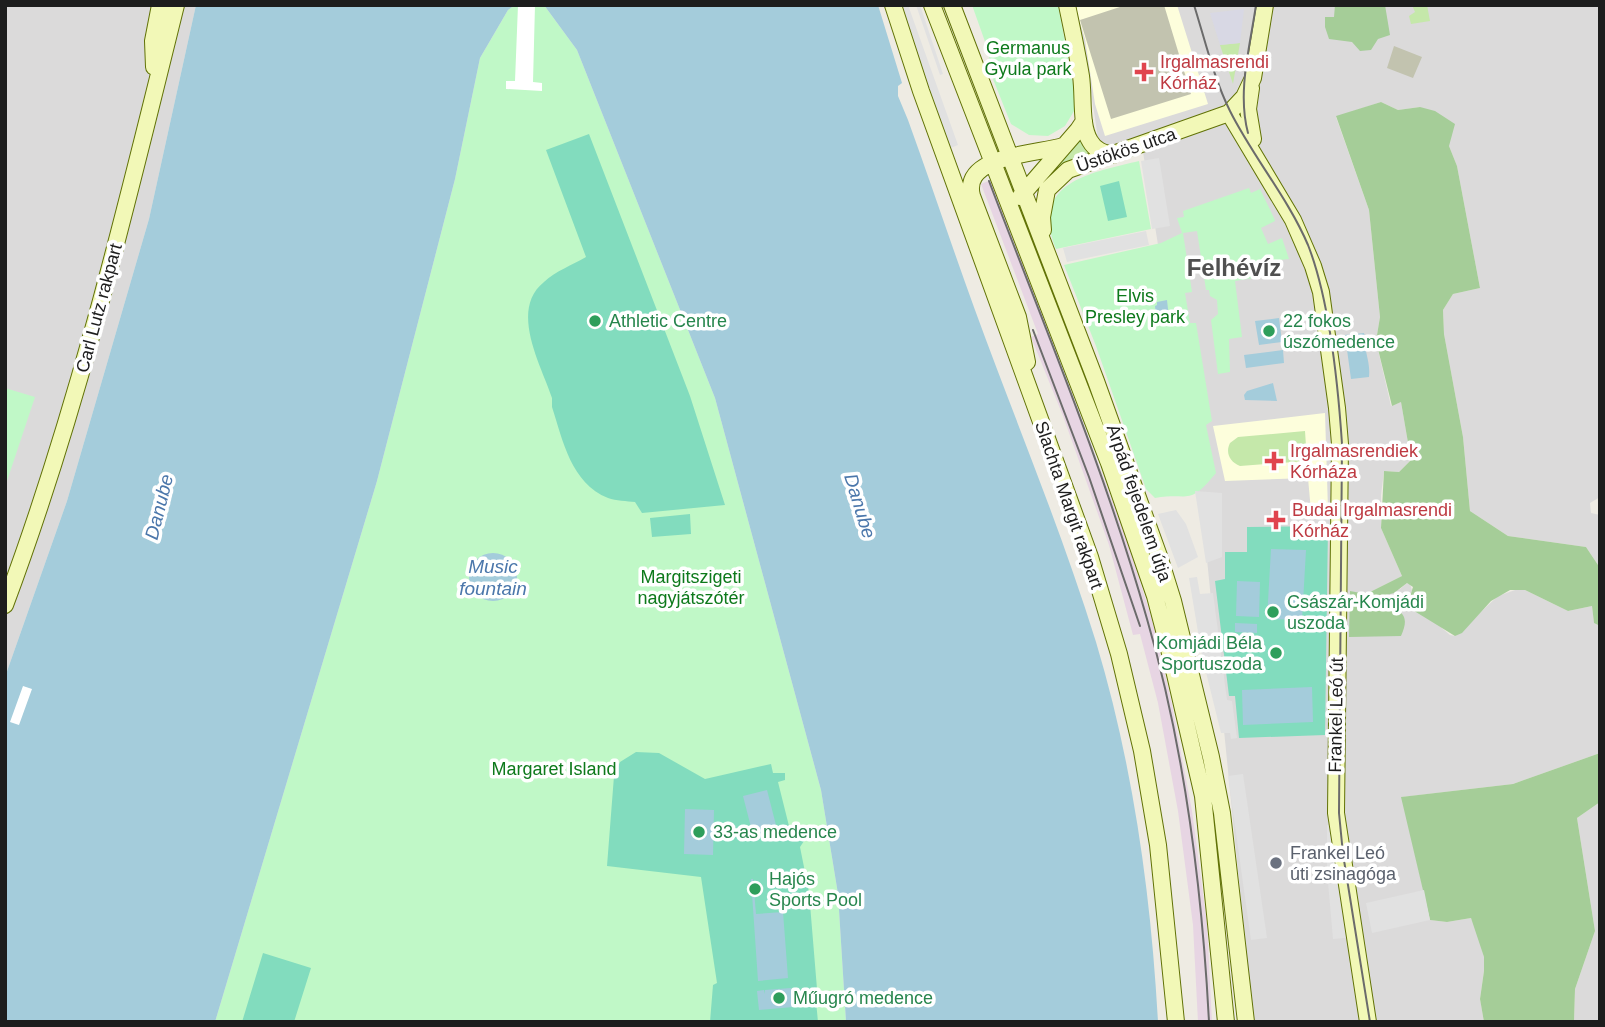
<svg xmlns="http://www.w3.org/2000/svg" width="1605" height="1027" viewBox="0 0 1605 1027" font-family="Arial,sans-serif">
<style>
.residential{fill:#dbdada}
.industrial{fill:#e7d5e3}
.education{fill:#fdfedc}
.construction{fill:#c2c3af}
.grass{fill:#c5e8aa}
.forest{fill:#a5cd98}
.park{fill:#c0f8c7}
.pitch{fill:#82dcbe}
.parking{fill:#e1e1e1}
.plaza{fill:#d8d8e4}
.water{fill:#a4ccdb}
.pier{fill:#fff}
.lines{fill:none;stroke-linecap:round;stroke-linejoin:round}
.secondary-casing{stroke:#617206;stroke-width:18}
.secondary{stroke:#f2f8b7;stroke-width:16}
.tram{stroke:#6b6b6b;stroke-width:2}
.health-dot{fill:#e0444e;stroke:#fff;stroke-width:2.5}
.leisure-dot{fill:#2e9e5b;stroke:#fff;stroke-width:2.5}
.worship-dot{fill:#6b7280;stroke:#fff;stroke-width:2.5}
.labels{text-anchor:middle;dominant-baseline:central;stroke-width:7;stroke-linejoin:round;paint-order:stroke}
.park-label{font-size:18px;fill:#0d791b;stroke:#fff}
.health-label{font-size:18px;fill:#be3a42;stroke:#fff;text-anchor:start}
.street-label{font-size:18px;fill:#1d1d1d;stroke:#fff}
.leisure-label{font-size:18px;fill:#27864d;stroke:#fff;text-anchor:start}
.worship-label{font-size:18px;fill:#5b616d;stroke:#fff;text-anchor:start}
.water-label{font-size:19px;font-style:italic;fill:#4b77ab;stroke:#fff}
.district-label{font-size:24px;font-weight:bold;fill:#505050;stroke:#fff}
</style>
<rect width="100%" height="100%" fill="#eeebe3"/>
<path class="residential" d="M5,5H196L149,219L67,501L5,677Z
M1072,5H1600V497L1590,503L1591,513L1600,515V568L1586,547L1508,536L1470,511L1463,437L1444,334L1443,310L1453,294L1480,288L1457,166L1449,146L1420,107L1398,110L1381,102L1336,117L1369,210L1380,317L1376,341L1391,406L1401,402L1411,460L1399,472L1384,471L1381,495V528L1402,576L1366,594L1401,612L1381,601V596L1400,589L1407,583L1410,584L1412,590L1409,600L1450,635L1455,636L1498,596L1518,589L1525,590L1568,611L1592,606L1594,623L1600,626V753L1513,784L1402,797L1430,920L1447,922L1471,918L1476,929L1484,957V971L1480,999L1484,1022H1253L1204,529L1143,152L1099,145L1091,92Z
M1600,802V1022H1574L1575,989L1595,931L1577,818Z"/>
<path class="industrial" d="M991,180L1123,529L1152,619L1171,700L1192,811L1207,924L1212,1022H1198L1193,925L1178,811L1158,703L1140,634L1133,635L1109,545L1063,416L1031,337L1038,334L981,184Z"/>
<path class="education" d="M1078,5H1177L1208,104L1105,136L1095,104L1085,39L1075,6Z
M1325,413L1328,510L1311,511L1308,478L1225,481L1213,426Z"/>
<path class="construction" d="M1126,5H1164L1191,94L1111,119L1080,20Z
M1394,46L1422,57L1413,78L1387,68Z"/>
<path class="grass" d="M1412,5H1427L1430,21L1411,24L1409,16L1415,12Z
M1240,43L1233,84L1220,45Z
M1081,137L1097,152L1037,191L1035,185Z
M1305,431L1307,461L1240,466C1230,462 1225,453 1230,443L1238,437Z"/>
<path class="forest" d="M1335,5H1385L1390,35L1378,39L1371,50L1360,51L1352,42L1329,39L1325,27V17H1334Z
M1381,102L1398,110L1420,107L1435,111L1455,124L1449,146L1457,166L1480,288L1453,294L1443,310L1444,334L1463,437L1470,511L1508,536L1586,547L1600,568V626L1594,623L1592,606L1568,611L1525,590H1510L1491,601L1462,633L1455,636L1411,609L1408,603L1413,587L1407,583L1394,593L1382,596L1381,601C1398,612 1412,611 1401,636L1349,637L1350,591L1366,594L1402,576L1381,528L1384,471L1399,472L1411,460L1401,402L1392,406L1376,341L1380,317L1369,210L1336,116Z
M1600,753V802L1577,818L1595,931L1575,989L1574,1022H1484L1480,999L1484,971V957L1471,918L1447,922L1430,920L1401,797L1513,784Z"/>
<path class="park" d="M515,5H544L577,50L715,398L821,790L838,894L846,1022H215L377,481L455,179L480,58L508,10Z
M972,5H1058L1076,99L1074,111L1065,126L1048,136L1029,135L1011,124L993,79L988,50Z
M1139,161L1151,229L1056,249C1029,183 1089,173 1139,161Z
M1249,188L1251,193L1260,189L1274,218L1275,221L1261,228L1268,244L1282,238L1289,259L1271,261L1272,275L1235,281L1242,337L1229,339L1230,372L1218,374L1211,320L1218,314L1217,300L1210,296L1209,290H1206L1197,231L1183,233L1192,292L1185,293L1190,323H1196L1212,421L1206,425L1216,473C1188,507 1191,492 1155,498L1146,489L1096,346L1064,265L1161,243L1182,233L1177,218L1184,217L1183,211Z
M5,388L35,397L5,487Z"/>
<path class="pitch" d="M589,134L690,396L725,505L642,513L635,502C627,501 616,501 608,498C571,483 563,441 552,407V398C541,365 509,310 544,282C556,271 572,265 586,257L546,150Z
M1119,181L1127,217L1108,221L1100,186Z
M690,514L691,534L652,537L650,518Z
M1328,526L1325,735L1239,738L1235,696H1229L1215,581L1225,579V552H1247V527Z
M636,752L659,753L705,779L771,764L773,773H785V780L778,782L792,838L800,837L804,841L800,847L809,892L818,1001H816L818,1022H710L713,985L717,983L701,877L607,866L614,776L620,762Z
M263,953L311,968L294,1022H242Z"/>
<path class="parking" d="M897,5H908L958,145L948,149Z
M916,5H920L943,74L940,75Z
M1159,158L1170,226L1152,229L1141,161Z
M1146,231L1149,245L1067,262L1063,248Z
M1195,491L1222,493V557L1206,563Z
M1176,510L1186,524L1198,557L1178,568L1158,514Z
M1197,577L1200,594L1213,593L1227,700L1232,701L1237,738L1231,739L1230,733H1221L1202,656L1189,578Z
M1243,774L1267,938L1251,940L1228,776Z
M1327,825H1335L1354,937L1333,939L1327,871Z
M1424,890L1430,920L1372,933L1366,903Z"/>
<path class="plaza" d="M1244,9L1240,43L1220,45L1210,13Z"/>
<path class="water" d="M196,5H515L508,10L480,58L455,179L377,481L215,1022H5V677L67,501L149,219Z
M544,5H878L902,83L898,86V96L908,120C931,183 952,247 975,310C1015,420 1061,529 1096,642C1133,765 1151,894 1158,1022H846L838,894L821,790L715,398L577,50Z
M1167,300L1169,318L1159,320L1158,316H1156L1155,306L1157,305V302Z
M1279,318L1282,342L1259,345L1255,321Z
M1364,333C1366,340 1364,345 1366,351C1368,361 1370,367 1369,377L1351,379L1345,335Z
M1283,350L1284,363L1246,368L1244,355Z
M1273,383L1277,401L1245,400L1244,395L1247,391Z
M1271,549L1306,550L1302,620L1267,619Z
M469 577a24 24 0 1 1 48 0a24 24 0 1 1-48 0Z
M1237,581L1260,582L1259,617L1236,616Z
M1235,623L1257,624V633L1235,632Z
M1312,687L1313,722L1243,725L1242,690Z
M767,790L778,833L754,839L743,796Z
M685,809L714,810L713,855L684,854Z
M751,879H753L756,914L783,912L788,978L758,981Z
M791,988L793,1007L759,1010L757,991L764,990L765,994V990Z"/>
<path class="pier" d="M518,5H535L533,82L542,83V91L506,89V81H515Z
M23,686L32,689L19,725L10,722Z"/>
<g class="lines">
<g class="secondary-casing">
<path id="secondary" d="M893,5L921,91L1090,557L1119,654L1142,751L1158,845L1176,1022
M932,5L1109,463L1155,596L1171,657L1203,796L1226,1022
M952,5L1096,381L1159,556L1173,601L1211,757L1222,813L1246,1022
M1067,5C1072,29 1077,52 1081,76C1084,96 1080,125 1090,141C1095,150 1103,153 1113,155
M154,67L153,41L160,5
M1251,88L1248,109L1253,139
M1229,113L1293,220L1313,266L1321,292L1337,408L1340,444L1336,813L1368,1022
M1020,197L1078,130L1084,121
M1043,230L1042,217L1047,190L1068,170L1229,113L1244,97L1253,78L1265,5
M1027,362L1018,317L972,196C961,155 1037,154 1063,146
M5,605C78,410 126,207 176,5"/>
</g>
<use href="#secondary" class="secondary"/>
<path class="tram" d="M1194,5C1205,40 1214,79 1230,111C1253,157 1288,198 1308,245C1330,301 1338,384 1342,444L1339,813L1343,854L1370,1022
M1248,133C1237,92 1250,47 1256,5
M989,181C1044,326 1105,470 1147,619C1185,750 1202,886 1209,1022
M1033,330L1089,477L1140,626"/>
</g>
<g class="health-dot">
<path d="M1140.5 61.5h7v7h7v7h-7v7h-7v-7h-7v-7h7z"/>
<path d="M1270.5 450.5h7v7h7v7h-7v7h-7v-7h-7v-7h7z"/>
<path d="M1272.5 509.5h7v7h7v7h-7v7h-7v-7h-7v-7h7z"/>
</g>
<g class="leisure-dot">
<circle cx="595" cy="321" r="7"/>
<circle cx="1269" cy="331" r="7"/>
<circle cx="1273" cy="612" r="7"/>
<circle cx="1276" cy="653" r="7"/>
<circle cx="699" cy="832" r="7"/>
<circle cx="755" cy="889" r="7"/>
<circle cx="779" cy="998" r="7"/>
</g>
<circle class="worship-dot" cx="1276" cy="863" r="7"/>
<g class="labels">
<g class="park-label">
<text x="1028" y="48">Germanus<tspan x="1028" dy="21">Gyula park</tspan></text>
<text x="1135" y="296">Elvis<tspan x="1135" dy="21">Presley park</tspan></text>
<text x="691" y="577">Margitszigeti<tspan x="691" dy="21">nagyjátszótér</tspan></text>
<text x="554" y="769">Margaret Island</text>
</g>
<g class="health-label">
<text x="1160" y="62">Irgalmasrendi<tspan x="1160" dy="21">Kórház</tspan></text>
<text x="1290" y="451">Irgalmasrendiek<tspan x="1290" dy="21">Kórháza</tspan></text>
<text x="1292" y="510">Budai Irgalmasrendi<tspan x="1292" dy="21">Kórház</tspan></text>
</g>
<g class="street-label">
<text transform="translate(1126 150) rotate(-19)">Üstökös utca</text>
<text transform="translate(99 308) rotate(-75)">Carl Lutz rakpart</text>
<text transform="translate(1139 503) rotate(71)">Árpád fejedelem útja</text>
<text transform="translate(1069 505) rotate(71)">Slachta Margit rakpart</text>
<text transform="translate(1336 715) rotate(-89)">Frankel Leó út</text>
</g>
<g class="leisure-label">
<text x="609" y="321">Athletic Centre</text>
<text x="1283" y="321">22 fokos<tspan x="1283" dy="21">úszómedence</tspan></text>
<text x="1287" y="602">Császár-Komjádi<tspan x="1287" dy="21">uszoda</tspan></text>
<text x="1262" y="643" text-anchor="end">Komjádi Béla<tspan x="1262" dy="21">Sportuszoda</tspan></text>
<text x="713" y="832">33-as medence</text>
<text x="769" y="879">Hajós<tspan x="769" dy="21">Sports Pool</tspan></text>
<text x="793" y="998">Műugró medence</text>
</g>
<g class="worship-label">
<text x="1290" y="853">Frankel Leó<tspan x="1290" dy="21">úti zsinagóga</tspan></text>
</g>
<g class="water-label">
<text transform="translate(860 506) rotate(73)">Danube</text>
<text transform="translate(159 507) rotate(-76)">Danube</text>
<text x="493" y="566">Music<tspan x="493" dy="22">fountain</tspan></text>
</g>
<g class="district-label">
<text x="1234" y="267">Felhévíz</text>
</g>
</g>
<rect width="1605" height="1027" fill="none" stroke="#1d1d1d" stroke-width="14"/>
</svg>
